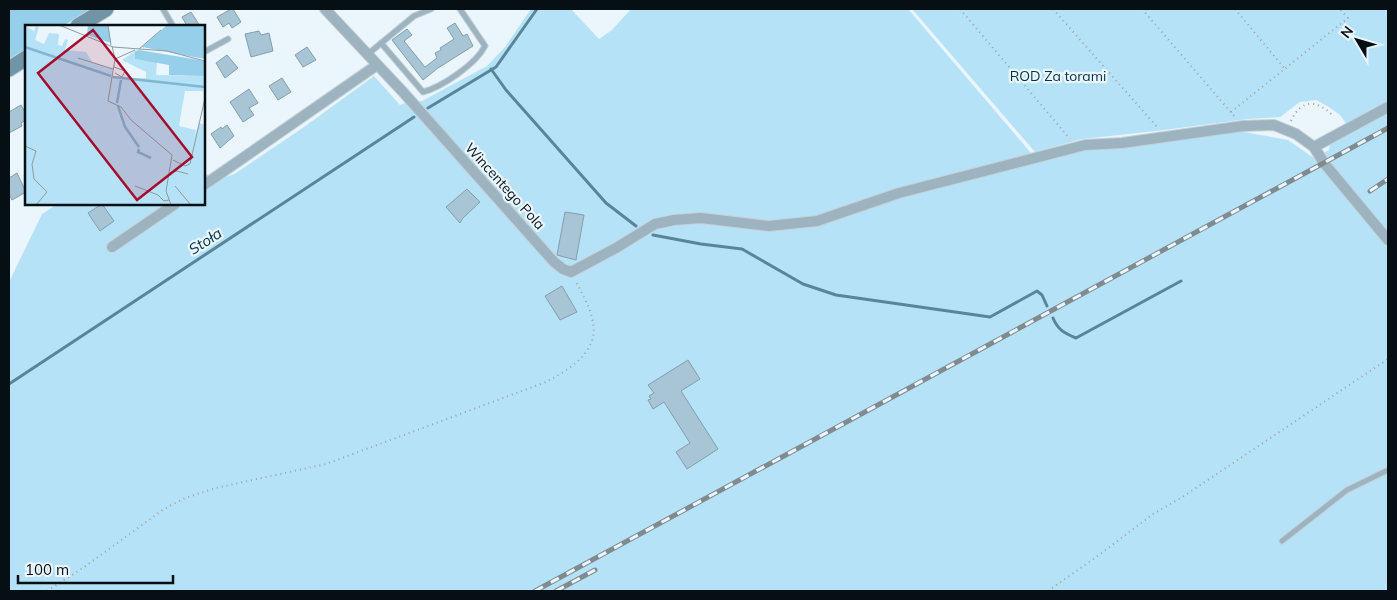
<svg xmlns="http://www.w3.org/2000/svg" width="1397" height="600" viewBox="0 0 1397 600" font-family="Mulish,sans-serif">
<style>
.green{fill:#b6e2f8}
.forest{fill:#96cfea}
.lines{fill:none;stroke-linecap:round;stroke-linejoin:round}
.stream{stroke:#5a8599;stroke-width:3}
.building{fill:#a7c5d4;stroke:#829fad}
.lane-casing{stroke:#c5d1d7;stroke-width:7}
.street-casing{stroke:#c5d1d7;stroke-width:12}
.secondary-casing{stroke:#c5d1d7;stroke-width:17}
.path{stroke:#98a4a9;stroke-width:2;stroke-dasharray:1 4;stroke-linecap:butt}
.lane{stroke:#9db4c0;stroke-width:5}
.street{stroke:#9db4c0;stroke-width:10}
.secondary{stroke:#7195a7;stroke-width:15}
.rail-casing{stroke:#808b90;stroke-width:5}
.rail{stroke:#eaf6fc;stroke-width:3;stroke-dasharray:9;stroke-linecap:butt}
.labels{text-anchor:middle;dominant-baseline:central;stroke-width:4.5;stroke-linejoin:round;paint-order:stroke}
.park-label{font-size:14px;fill:#003447;stroke:#eaf6fc}
.street-label{font-size:14px;fill:#050f14;stroke:#eaf6fc}
.water-label{font-size:15px;font-style:italic;fill:#003446;stroke:#eaf6fc}
.inset-river{fill:none;stroke:#7fb7d2;stroke-width:2.5}
.inset-road{fill:none;stroke:#8e9a9f;stroke-width:1}
.view{fill:#a60d2d;fill-opacity:0.15;stroke:#a60d2d;stroke-width:2.5}
.inset-edge{fill:none;stroke:#050f14;stroke-width:2.5}
</style>
<rect width="100%" height="100%" fill="#eaf6fc"/>
<path class="green" d="M531,9H571L599,39L612,30L631,9H908L1037,160L1111,144L1227,129L1288,140L1314,158L1329,150L1330,144L1388,112V591H9V282L42,214L57,204H204V174L227,177L236,173L304,127L374,76L400,105L408,102L422,101L487,66L505,47Z
M912,9H1388V103L1348,126L1340,115L1329,107L1316,100L1300,102L1280,117L1248,119L1156,131L1082,139L1035,152Z"/>
<path class="forest" d="M9,9H91L63,26H26V49L9,59Z"/>
<g class="lines">
<path class="stream" d="M491,69L506,90L606,203L636,226
M428,108L496,67L537,9
M653,235L701,244L742,249L803,284L836,295L990,317L1037,291L1042,295L1047,306
M1053,318C1058,330 1064,333 1076,338L1181,281
M9,384L414,117"/>
</g>
<path class="building" d="M231,9H233L241,22L232,28L229,23L223,27L217,17Z
M191,12L200,26H187L182,17Z
M455,23L463,36L467,34L473,46L438,68L423,80L392,40L407,29L412,35L404,41L425,67L437,58L435,53L441,50L440,48L454,39L447,28Z
M259,31L261,35L269,33L273,51L251,57L245,34Z
M307,47L316,60L303,67L295,55Z
M227,55L238,68L225,78L216,63Z
M282,78L291,92L278,100L269,86Z
M249,89L258,103L249,108L254,115L243,122L230,102Z
M21,105L26,114V120L21,123L22,126L9,133V112Z
M227,125L234,136L220,148L211,134L221,127L222,129Z
M17,173L26,192L12,200L9,194V178Z
M467,189L480,202L463,218L460,223L446,207Z
M102,204L114,221L100,231L88,213Z
M565,212L584,215L576,260L557,255Z
M562,286L577,312L560,320L545,296Z
M688,360L700,379L681,391L718,449L687,469L676,452L690,443L664,402L653,409L648,400L651,399L649,396L654,393L648,385Z"/>
<g class="lines">
<g class="lane-casing">
<path id="lane" d="M163,9L173,26
M381,43L423,92C442,87 476,64 485,46L460,9
M204,52L228,39
M368,54L414,16L431,9
M1282,541L1347,490L1388,470"/>
</g>
<g class="street-casing">
<path id="street" d="M325,9L403,92L554,262L563,269L571,272L616,248L655,224L674,220L701,218L769,226L817,221L899,193L1085,145L1122,143L1243,126L1274,125L1296,134L1314,147L1324,163L1388,240
M1314,147L1388,107
M204,185L377,65
M112,247L175,204"/>
</g>
<g class="secondary-casing">
<path id="secondary" d="M78,26L106,9
M9,69L26,58"/>
</g>
<path class="path" d="M960,9L1070,139
M1053,9L1158,128
M1142,9L1235,117
M1235,9L1285,69
M1231,112L1348,18L1340,9
M1291,121C1301,99 1317,99 1333,116
M47,591L83,568L164,509L185,498L216,488L326,464L546,382C568,370 599,352 593,323C591,308 582,294 575,280
M1048,591L1099,555L1153,514L1184,496L1388,359"/>
<use href="#lane" class="lane"/>
<use href="#street" class="street"/>
<use href="#secondary" class="secondary"/>
<g class="rail-casing">
<path id="rail" d="M1370,191L1388,179
M535,591L1388,128
M556,591L595,570"/>
</g>
<use href="#rail" class="rail"/>
</g>
<g class="labels">
<g class="park-label">
<text x="1058" y="76">ROD Za torami</text>
</g>
<g class="street-label">
<text transform="translate(505 186) rotate(48)">Wincentego Pola</text>
</g>
<g class="water-label">
<text transform="translate(205 241) rotate(-33)">Stoła</text>
</g>
</g>
<g transform="translate(25 25)">
<rect width="180" height="180" fill="#eaf6fc"/>
<path d="M0,1L9,6L11,1L14,2L10,15L19,19L24,8L34,9L33,20L37,21L40,14L43,15L40,25L61,27L68,38L87,44L88,51L96,54L121,53V47L97,35L110,26V34L132,37L131,50L180,51L178,66H160L154,101L171,105L169,114L174,98L180,100V180H0Z" fill="#b6e2f8"/>
<path d="M63,0H83L86,18L62,10ZM139,0H180V34L117,22L141,1ZM114,25L180,36V51L144,50V40L110,34V26Z" fill="#96cfea"/>
<path class="inset-river" d="M0,22L86,51M88,52L180,62M92,78L96,55M93,81L100,102L114,122M114,124L113,127L126,133"/>
<path class="inset-road" d="M34,0L88,22L142,26L180,36M83,0L86,20M87,21L90,34L83,76L96,82L106,95L147,130L141,166L146,180M114,24L136,5M53,33L88,44M90,34L110,25M89,42L100,46L97,52L90,48M0,121L11,126L7,139L9,154L22,167L11,180M148,135L160,141L165,139L180,73M145,148L152,146L163,149M110,161L133,170L139,176L144,175M150,161L166,180"/>
<path class="view" d="M68,5L167,132L112,175L13,48Z"/>
<rect width="180" height="180" class="inset-edge"/>
</g>
<rect width="1397" height="600" fill="none" stroke="#050f14" stroke-width="20"/>
<g transform="translate(1357 40) rotate(308)" stroke="#eaf6fc" stroke-width="4" paint-order="stroke">
<path d="M0-4L9 19L0 12L-9 19Z" fill="#050f14"/>
<text y="-8" font-size="14" font-weight="bold" text-anchor="middle" fill="#050f14">N</text>
</g>
<path d="M18 575v8h155v-8" fill="none" stroke="#050f14" stroke-width="2.5"/>
<text x="25" y="575" font-size="15" fill="#050f14" stroke="#eaf6fc" stroke-width="4" paint-order="stroke">100 m</text>
</svg>
